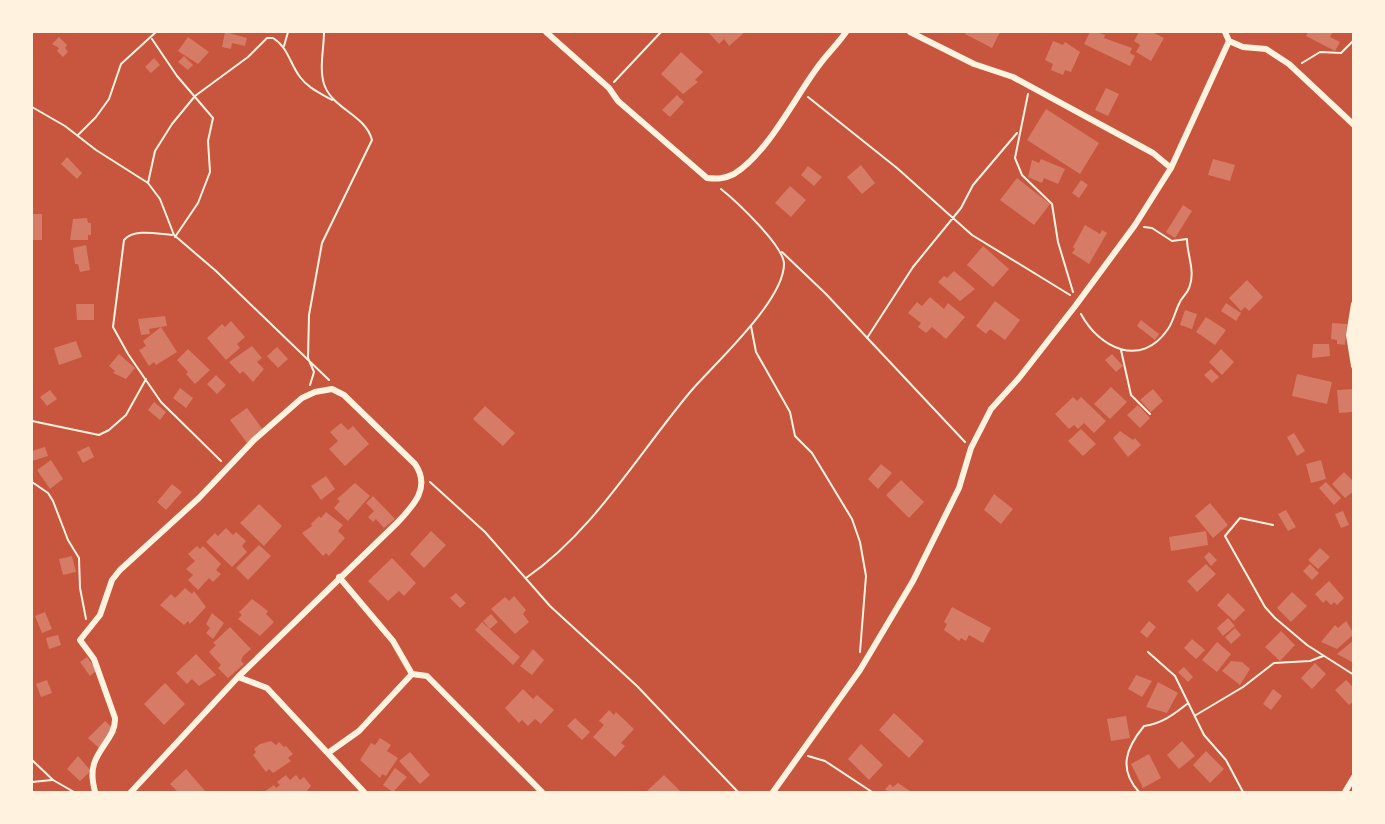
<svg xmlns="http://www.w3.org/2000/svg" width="1385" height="824" viewBox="0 0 1385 824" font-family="'Public Sans',sans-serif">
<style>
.building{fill:#d67c66}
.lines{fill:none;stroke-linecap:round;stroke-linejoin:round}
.path{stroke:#fff3e0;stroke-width:2}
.minor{stroke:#fff3e0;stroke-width:6}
</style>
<rect width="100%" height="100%" fill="#c8553d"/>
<path class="building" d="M225,32L247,38L245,46L232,43L231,49L222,47Z
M708,32H745L729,46L724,39L719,44Z
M966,32H1000L992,48L965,34Z
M1090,32H1097L1105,35L1104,38L1132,48L1130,53L1135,56L1130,66L1084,44Z
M1139,32H1152L1164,38L1151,61L1136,52L1140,45L1134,41Z
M1308,32H1333L1330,37L1340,42L1335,51L1306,36Z
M59,37L67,45L65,48L68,52L63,57L57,51L59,48L52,44Z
M188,37L209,52L198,64L178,51Z
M1053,41L1063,45L1065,42L1080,52L1071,72L1065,70L1063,75L1051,70L1053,64L1045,60Z
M681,52L703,72L695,80L698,82L683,94L661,74Z
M184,56L193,65L188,70L178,62Z
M154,58L160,65L151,73L145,67Z
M1106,88L1119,94L1108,116L1095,110Z
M677,95L684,102L670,117L662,110Z
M1046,109L1099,143L1080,174L1027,140Z
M67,157L82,173L77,179L61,164Z
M1041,159L1065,169L1058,184L1044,178L1042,183L1028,177L1032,160L1039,163Z
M1213,159L1235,165L1230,181L1208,175Z
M861,165L875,183L862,194L847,177Z
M808,166L822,177L814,186L801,175Z
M1017,178L1050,204L1034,225L1000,200Z
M1081,180L1088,185L1079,198L1072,193Z
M790,186L806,200L791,217L775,203Z
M1183,205L1192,211L1175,238L1166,232Z
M32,214H42V240H32Z
M87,218L88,223H91V235H88V240H70L73,219Z
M1085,225L1100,234L1102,230L1107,233L1089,264L1072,253L1075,249L1073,247Z
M86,245L90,270L80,272L78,264H75L73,248Z
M983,246L1009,269L993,287L967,265Z
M954,271L975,289L960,301L938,282L944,276L947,278Z
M1247,280L1263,297L1249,311L1245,307L1241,311L1229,298Z
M930,297L944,309L948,303L965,317L946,339L932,327L926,333L918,327L921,323L908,313L917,302L922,306Z
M995,301L1020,320L1005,340L990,329L986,334L976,326Z
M1226,303L1241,313L1236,321L1221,311Z
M76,304H94V320H77Z
M1185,310L1197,314L1192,329L1180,325Z
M165,316L167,326L149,329L150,334L141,335L138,319Z
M1206,317L1226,330L1215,345L1196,332Z
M1141,320L1159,334L1155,340L1137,326Z
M231,321L245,337L237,344L240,348L226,360L207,338L222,324L225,327Z
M1332,323L1347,324L1345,345L1337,344V340L1331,339Z
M161,327L177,352L156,365L154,362L149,366L139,350L146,346L143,341Z
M76,341L82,357L59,365L54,348Z
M1313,344H1329L1330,356L1312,358Z
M252,346L262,358L257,362L264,369L253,382L243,371L240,374L229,362Z
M277,347L288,359L278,368L267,356Z
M188,349L210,370L195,384L186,374L188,372L177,360Z
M1221,349L1234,362L1222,375L1209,362Z
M119,354L135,368L126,379L113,373L115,371L109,366Z
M1112,354L1123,366L1116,372L1105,360Z
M1211,369L1219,377L1212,383L1204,375Z
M1297,374L1332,382L1327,404L1292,396Z
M216,375L226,385L217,394L207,384Z
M1111,387L1127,402L1110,419L1094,404Z
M180,388L193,398L186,408L173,398Z
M1153,389L1163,401L1151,412L1140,400Z
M1354,389V412L1339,413L1337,390Z
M50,390L57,399L47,406L40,397Z
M1073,397L1077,401L1081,397L1106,421L1094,433L1084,423L1078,429L1074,425L1069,429L1055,414Z
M154,402L166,412L160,420L148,410Z
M1138,405L1150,418L1140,428L1127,415Z
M485,406L515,433L503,446L473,419Z
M247,408L264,431L247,443L230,420Z
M341,423L348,430L353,426L369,444L345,466L329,449L338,441L330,432Z
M1081,429L1096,444L1083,456L1068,441Z
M1120,431L1133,440L1135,438L1141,445L1128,457L1113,438Z
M1294,433L1305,451L1297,456L1287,437Z
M89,446L94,457L83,463L77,452Z
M45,447L48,456L32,461V451Z
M51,460L63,479L50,489L37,470Z
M1321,460L1326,479L1311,483L1306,464Z
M881,464L892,473L878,489L868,479Z
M1344,472L1354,482V491L1345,498L1332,484Z
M326,476L335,489L321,500L311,486Z
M901,480L924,502L909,518L886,495Z
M1326,482L1341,498L1334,505L1319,488Z
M355,483L370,496L348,521L334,508L340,501L337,499Z
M172,484L182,492L166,510L157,502Z
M994,494L1013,509L1001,524L984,510Z
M373,496L395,519L384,528L376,519L373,522L368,517L374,511L366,503Z
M1210,503L1228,525L1213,538L1195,516Z
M259,504L282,526L264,546L240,523Z
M1286,510L1296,527L1288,531L1278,514Z
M1343,511L1349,525L1341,528L1335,514Z
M326,512L343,525L338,531L345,538L329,556L326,553L323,556L302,533L312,526L311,524L319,516L321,518Z
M226,528L233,535L236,532L246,541L242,546L247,552L232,567L206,542L215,533L218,536Z
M431,531L446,545L424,568L410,554Z
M1206,531L1208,545L1171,551L1169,537Z
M259,545L271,556L248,580L236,568Z
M197,546L200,549L203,546L221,564L216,570L221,574L213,582L209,578L198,590L188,580L193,575L186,569L195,561L188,554Z
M1320,548L1330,557L1318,569L1308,560Z
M1209,552L1217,560L1211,566L1204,557Z
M72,556L76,572L63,575L59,559Z
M392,558L416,583L404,596L399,591L388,601L368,581Z
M1206,564L1216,574L1197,592L1187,581Z
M1310,564L1319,573L1312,580L1303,571Z
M1329,581L1344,598L1337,605L1334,602L1331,605L1326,600L1323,603L1315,594Z
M185,588L192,594L194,591L206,607L190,624L188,621L184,625L160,605L171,594L175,598Z
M1292,592L1307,606L1291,622L1277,608Z
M456,593L466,603L460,608L450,598Z
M1228,593L1245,610L1234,621L1217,605Z
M514,596L526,610L523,614L529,622L515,634L491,609L505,597L509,601Z
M252,599L268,611L266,614L274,622L260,636L238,619L242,615L239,612Z
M952,607L991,628L983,643L969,635L966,641L961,638L959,641L944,630L947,624L944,622Z
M45,612L52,629L42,633L35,616Z
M212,613L224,623L213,639L206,633L210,628L206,624Z
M491,614L498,622L490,629L483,621Z
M1228,618L1235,626L1223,636L1217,628Z
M1149,621L1156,627L1147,638L1140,632Z
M1346,621L1354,634L1337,649L1321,642L1335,625L1338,628Z
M482,622L520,657L513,665L475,630Z
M230,627L251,649L243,656L241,661L244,664L228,678L218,668L221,665L209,652L216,645L213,643Z
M1235,628L1241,635L1231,644L1225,637Z
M1281,631L1295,645L1280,661L1265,647Z
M58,635L61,645L49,649L46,638Z
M1192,639L1205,650L1196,659L1184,648Z
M1354,640V663L1337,654Z
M1217,642L1231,654L1217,672L1202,660Z
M533,649L544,660L532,675L520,666Z
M196,654L216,675L199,686L192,679L187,684L176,673Z
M87,657L97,670L90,676L80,662Z
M1231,661L1242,662L1250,669L1240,685L1222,671Z
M1315,663L1326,674L1312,689L1301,678Z
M1184,667L1193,677L1188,682L1178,672Z
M1136,675L1152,681L1142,697L1128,689Z
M47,680L52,693L41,697L36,684Z
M1346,680L1354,688V701L1349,705L1335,690Z
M1158,682L1178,693L1167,713L1146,707Z
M165,683L185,704L164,725L144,704Z
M523,689L533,699L537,695L554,710L541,724L535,719L528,726L522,720L519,723L505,708Z
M1273,689L1282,696L1271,710L1263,704Z
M609,710L614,715L616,712L634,729L621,743L625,746L615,757L593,737L604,725L599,721Z
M894,713L924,741L909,758L879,730Z
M1126,716L1130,738L1111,741L1107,719Z
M575,718L590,732L582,740L567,726Z
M105,721L117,732L100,749L88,738Z
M380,738L391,745L387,751L398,758L386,776L382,774L380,778L360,760L371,743L375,745Z
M271,741L276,745L279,742L284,747L286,746L293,754L288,758L291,761L273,773L269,769L266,772L253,755L256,752L254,749L260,744Z
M1182,741L1195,756L1179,769L1167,755Z
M861,744L883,765L869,780L848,759Z
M1206,751L1224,769L1210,783L1193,765Z
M410,752L430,775L420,784L399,761Z
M1149,754L1161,778L1143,788L1131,764Z
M78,756L91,771L80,781L67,769Z
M395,768L407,777L393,792L383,785Z
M186,769L206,792H178L170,784Z
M286,775L290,780L296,775L300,780L304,777L311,786L306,792H264L274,785L276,788L280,785L277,782Z
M664,775L681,792H646Z
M898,783L907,789L912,792H888L885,789L890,784L893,787Z"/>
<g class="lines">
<path class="path" d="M152,39L177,76L213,118L208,141L210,172L198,203L175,237
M284,46L288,32
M1302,63L1320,52L1341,53L1354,40
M614,82L661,32
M1028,94L1015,158L1022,175L1052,204L1058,242L1073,292
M808,97L897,168L972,235L1070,295
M32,107L65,126L96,150L148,183L160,199L174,235L216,271L329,380
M78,135L96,117L109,99L121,64L156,32
M148,183L155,151L172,124L195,96L248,57L267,38H273C288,47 290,64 300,77C308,88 320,93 332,100
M172,235C158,234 134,228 124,240L113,327L128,354L161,402L221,461
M782,252L826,294L965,442
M1081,314C1099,348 1141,369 1168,329C1173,322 1175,312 1179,304C1182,296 1188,294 1190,285C1195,270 1187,254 1187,239L1172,241L1152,228L1144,227
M751,326L756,352L790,412L795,436L812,453L852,519L860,542L866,576L860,652
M867,338L913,267L961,208L973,185L1017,133
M1121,350L1131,395L1150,414
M310,385L314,372L308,358L309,315L322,243L372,140C366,115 332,109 324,84C319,68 324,48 324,32
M32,421L99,435L109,430L126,415L146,379
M32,482L48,493L53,501L68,540L79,558L80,588L86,619
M430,482L485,532L550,606L637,686L738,792
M1273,525L1240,518L1225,536L1265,607L1275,618L1307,645L1354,675
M526,578C594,531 638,454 691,391C715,363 784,301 784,264C784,246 736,201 721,189
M1148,652L1175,676L1204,735L1226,760L1243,792
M1196,715L1243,687L1274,663L1310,661L1323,656
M808,756L825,761L872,792
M32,760L53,780L74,792
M32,782L52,780
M1139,792C1118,769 1126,748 1144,726C1161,724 1173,715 1187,704"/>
<path class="minor" d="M546,32L609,88L618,101L707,178C717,179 724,179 734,174C767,154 794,99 817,68C826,55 837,45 846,32
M910,32L974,64L1013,77L1153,153L1171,168
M1229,41L1243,47L1266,49L1289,64L1354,125
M1354,304L1349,335L1354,366
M339,577L393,641L412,674
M412,674L427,676L542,792
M238,677L267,688L364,792
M328,753L359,731L412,674
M95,792C93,783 91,774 94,764C99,747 116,736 115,718L94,659L80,640L100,615L112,580L120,570L199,498L254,440L302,398L315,392L332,389L344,395L415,464C431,487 414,505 398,522L238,677L131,792
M773,792L860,670L913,581L959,488L971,448L991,409L1019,378L1076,305L1135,225L1171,168L1229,41L1225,32
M1345,792L1354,777"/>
</g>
<rect width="1385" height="824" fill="none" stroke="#fff3e0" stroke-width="66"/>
</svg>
